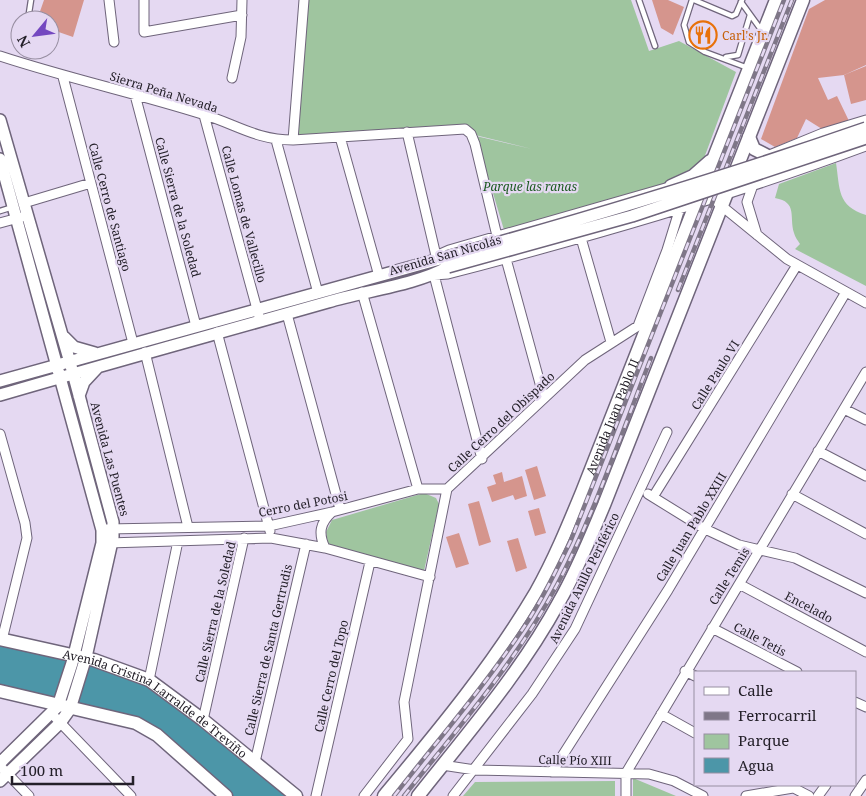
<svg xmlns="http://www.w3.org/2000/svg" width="866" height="796" viewBox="0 0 866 796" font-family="'Noto Serif',serif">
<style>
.green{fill:#9fc59f}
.water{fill:#4c96a8}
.building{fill:#d5958d}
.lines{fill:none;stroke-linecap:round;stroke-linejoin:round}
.service-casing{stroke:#6f657b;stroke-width:7}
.minor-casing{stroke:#6f657b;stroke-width:11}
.tertiary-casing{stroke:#6f657b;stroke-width:14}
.secondary-casing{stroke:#6f657b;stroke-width:15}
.service{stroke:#fff;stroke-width:4.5}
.minor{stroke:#fff;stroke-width:9}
.tertiary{stroke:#fff;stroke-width:11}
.secondary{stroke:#fff;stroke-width:12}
.rail-casing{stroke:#7f7788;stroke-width:4.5}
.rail{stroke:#e5d9f2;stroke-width:2.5;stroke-dasharray:8;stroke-linecap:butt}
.tertiary-bridge-casing{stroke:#6f657b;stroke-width:14;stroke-linecap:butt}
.tertiary-bridge{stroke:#fff;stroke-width:11}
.labels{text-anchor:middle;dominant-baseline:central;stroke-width:4.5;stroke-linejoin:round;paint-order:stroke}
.food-label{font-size:12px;fill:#c56008;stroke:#e5d9f2;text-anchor:start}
.street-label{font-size:12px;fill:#242029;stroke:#e5d9f2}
.park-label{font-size:12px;font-style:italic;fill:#1c5a21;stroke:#e5d9f2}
</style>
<rect width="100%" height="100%" fill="#e5d9f2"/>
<path class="green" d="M306,0H631L649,51L679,41L736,72L700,169L680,184L504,230L476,136L532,149L471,134L407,132L297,135Z
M836,163C840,189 837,206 866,215V286L795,249L800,244C798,241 795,237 794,233C789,217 798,202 775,198L779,184Z
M424,493L436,498L439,504L424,571L328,544L326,532L332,520Z
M633,778L676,796H633Z
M615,781V796H463L475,782Z"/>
<path class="water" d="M0,639L149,680L296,796H226L157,735L0,691Z"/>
<path class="building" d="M44,0H84L73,37L50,29V20H37Z
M652,0H668L684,7L673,35L661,28Z
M825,0H866V65L844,75L818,78L828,100L837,96L849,121L822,129L806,119L797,138L775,147L761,139L809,9Z
M866,66V100L851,104L844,75Z
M537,466L546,496L534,500L525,470Z
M502,472L504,482L522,476L527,496L515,500L513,495L492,502L487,487L496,484L493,475Z
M479,501L491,542L479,546L468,504Z
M539,508L546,533L535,536L528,511Z
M459,533L469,564L456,568L446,537Z
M518,538L527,568L516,572L507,541Z"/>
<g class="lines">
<g class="service-casing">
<path id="service" d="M639,0L655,46
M692,0L684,25L689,42L705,52L748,68
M694,0L732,16L736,14L742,0
M741,2L762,31
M29,13L31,0
M726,57L738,55L750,15
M0,211L13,207"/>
</g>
<g class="minor-casing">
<path id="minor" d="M109,0L114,42
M144,0V32L242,15
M0,56C67,78 135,93 202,114C236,124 256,140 293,140L465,129L471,134L475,144L497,236
M63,77L133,343
M232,78L241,37L242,0
M135,95L196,326
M204,115L260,320
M407,132L437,260
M340,137L379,276
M276,140L318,293
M293,140L304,0
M762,158L823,133L866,120
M753,185L747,202L757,235
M24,203L91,183
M718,203L787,259L866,303
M0,223L22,217
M581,238L611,342
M506,259L544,398
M437,260L440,254L449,250L676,185
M362,292L418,489
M287,314L340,509
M217,332L270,531
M145,352L188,527
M844,409L866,420
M0,434L25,523L27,538L2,640
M818,451L866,476
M482,459L434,275L448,274C589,237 729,197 866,146
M648,494L703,528L739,545L795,558L866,593
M792,494L866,534
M653,497L797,265
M107,529L269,526L332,512L418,489H447
M108,543L271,538L325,548L430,577
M325,548C318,533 320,523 332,512
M739,584L866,652
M712,628L797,672
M685,671L695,676
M149,680L178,541
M855,702L866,707
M51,713L131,796
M661,714L695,733
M203,720L244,538
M255,762L306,544
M442,765L475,770L649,774L674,781L703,796
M0,766L29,796
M552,772L668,590L846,292
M788,785L809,796
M316,796L370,562
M364,796L408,739L404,702L447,489L585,360L638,326L667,250L680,208L681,195
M453,796L532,694L575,629L667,432
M626,796V773L866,372
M746,796L793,788
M818,796L826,785
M855,796L866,780"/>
</g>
<g class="tertiary-casing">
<path id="tertiary" d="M0,120L73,373L113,522V537L86,657L70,709L60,723L0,781
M0,159L102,530V543L72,663L58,706L0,763
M64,337L74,347L95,353
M0,381L447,257
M0,395C109,363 219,333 328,302C364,291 416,285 448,267
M79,396L84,382L98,367"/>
</g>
<g class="secondary-casing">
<g id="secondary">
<path d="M749,137L754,149L766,155"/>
<path d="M671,186L693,176L710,161"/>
<path id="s1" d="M0,639L94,660L149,680L203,720L296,796"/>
<path d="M0,691L136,723L157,735L226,796"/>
<path id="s2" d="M384,796C438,731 493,665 536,592C554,560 568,526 582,492L776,0"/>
<path d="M418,796C467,734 521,672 559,602C577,571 590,538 604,505L803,0"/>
</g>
</g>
<use href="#service" class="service"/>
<use href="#minor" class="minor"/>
<use href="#tertiary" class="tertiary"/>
<use href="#secondary" class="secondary"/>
<g class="rail-casing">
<path id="rail" d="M678,290L792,0
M394,796C437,741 483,688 522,630C541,602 556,571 571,540L784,0
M404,796C458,728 516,662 557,585C594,515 622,432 651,358"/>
</g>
<use href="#rail" class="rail"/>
<g class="tertiary-bridge-casing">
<path id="tertiary-bridge" d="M447,257C588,218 728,176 866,128
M448,267L632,216L866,138"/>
</g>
<use href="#tertiary-bridge" class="tertiary-bridge"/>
</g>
<defs>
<g id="restaurant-ring" transform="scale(1.4375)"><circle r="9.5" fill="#e5d9f2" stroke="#e8710a" stroke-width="1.5"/><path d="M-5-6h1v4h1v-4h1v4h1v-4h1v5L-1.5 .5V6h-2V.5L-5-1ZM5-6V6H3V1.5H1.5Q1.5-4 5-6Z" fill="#e8710a"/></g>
</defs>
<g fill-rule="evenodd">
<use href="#restaurant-ring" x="703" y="35"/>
</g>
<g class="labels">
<g class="food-label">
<text x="722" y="35">Carl's Jr.</text>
</g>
<g class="street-label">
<text transform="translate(164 92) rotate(17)">Sierra Peña Nevada</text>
<text transform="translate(110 207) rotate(75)">Calle Cerro de Santiago</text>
<text transform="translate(178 207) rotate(75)">Calle Sierra de la Soledad</text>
<text transform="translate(244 214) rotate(75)">Calle Lomas de Vallecillo</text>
<text transform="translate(445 255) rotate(-16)">Avenida San Nicolás</text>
<text transform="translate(715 375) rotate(-58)">Calle Paulo VI</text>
<text stroke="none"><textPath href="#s2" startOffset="446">Avenida Juan Pablo II</textPath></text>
<text transform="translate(501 422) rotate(-43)">Calle Cerro del Obispado</text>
<text transform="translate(110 459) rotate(75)">Avenida Las Puentes</text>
<text transform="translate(303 504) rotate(-11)">Cerro del Potosi</text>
<text transform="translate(691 527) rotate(-59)">Calle Juan Pablo XXIII</text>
<text transform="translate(729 576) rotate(-58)">Calle Temis</text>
<text transform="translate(584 578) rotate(-64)">Avenida Anillo Periférico</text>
<text transform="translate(809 607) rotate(28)">Encelado</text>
<text transform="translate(215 612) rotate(-77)">Calle Sierra de la Soledad</text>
<text transform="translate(760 639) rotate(28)">Calle Tetis</text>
<text transform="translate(268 650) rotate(-77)">Calle Sierra de Santa Gertrudis</text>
<text transform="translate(331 676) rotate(-77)">Calle Cerro del Topo</text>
<text stroke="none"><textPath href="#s1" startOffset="171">Avenida Cristina Larralde de Treviño</textPath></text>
<text transform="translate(575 760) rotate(1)">Calle Pío XIII</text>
</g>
<g class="park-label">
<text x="530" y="186">Parque las ranas</text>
</g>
</g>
<rect x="694" y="671" width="162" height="115" fill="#e5d9f2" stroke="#988fa2"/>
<rect x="704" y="687" width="25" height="8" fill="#ffffff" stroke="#988fa2"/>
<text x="738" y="696" font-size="15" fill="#242029">Calle</text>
<rect x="704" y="712" width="25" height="8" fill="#7f7788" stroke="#988fa2"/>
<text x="738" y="721" font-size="15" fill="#242029">Ferrocarril</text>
<rect x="704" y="734" width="25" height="15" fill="#9fc59f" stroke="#988fa2"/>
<text x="738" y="746" font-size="15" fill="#242029">Parque</text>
<rect x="704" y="758" width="25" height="15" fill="#4c96a8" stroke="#988fa2"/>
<text x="738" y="771" font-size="15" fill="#242029">Agua</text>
<g transform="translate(35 35) rotate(241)"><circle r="24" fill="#e5d9f2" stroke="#988fa2"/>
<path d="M0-4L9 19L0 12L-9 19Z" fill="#7448c0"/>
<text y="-8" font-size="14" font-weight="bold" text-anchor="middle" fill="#242029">N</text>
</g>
<path d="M12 776v8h121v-8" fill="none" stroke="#242029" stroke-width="2.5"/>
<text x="20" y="776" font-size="15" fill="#242029" stroke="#e5d9f2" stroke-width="4" paint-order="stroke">100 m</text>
</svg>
